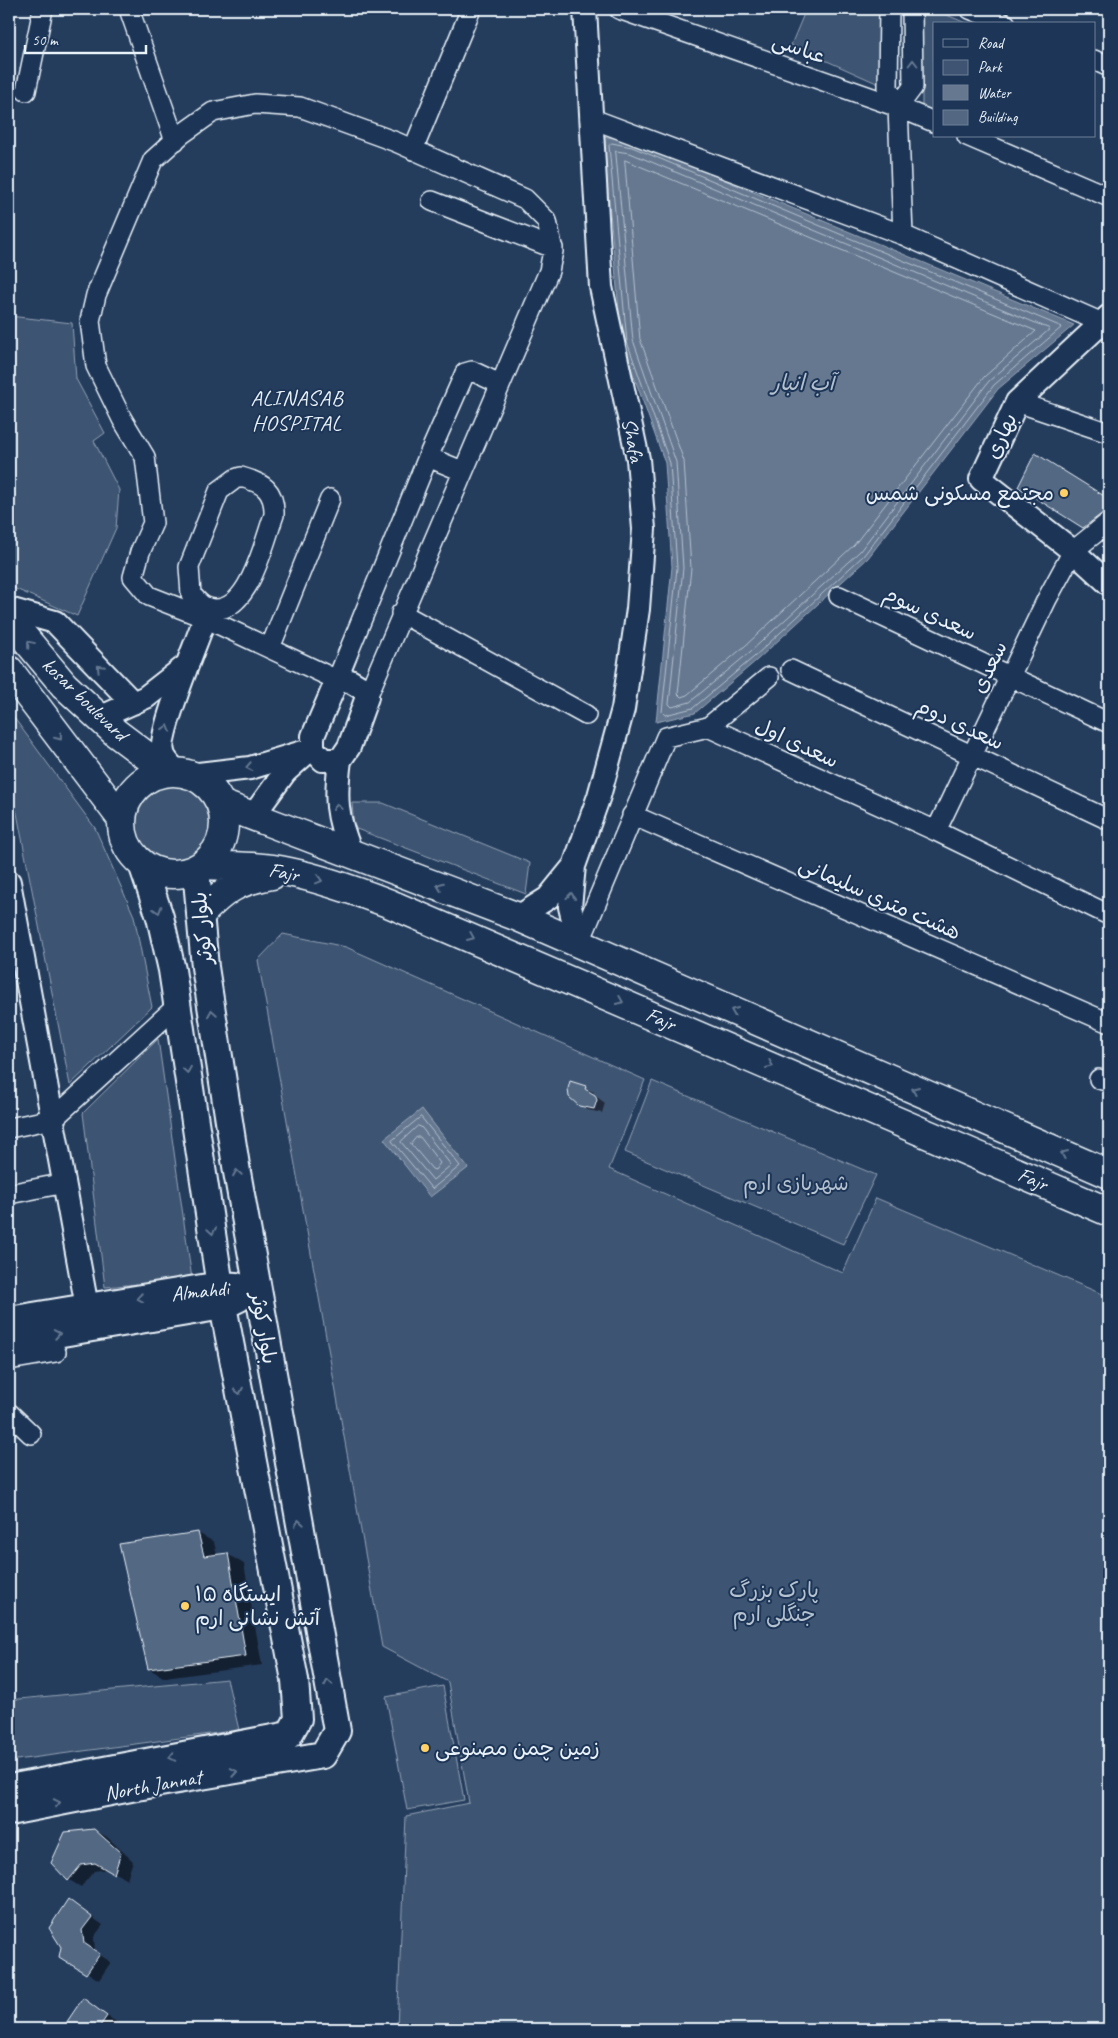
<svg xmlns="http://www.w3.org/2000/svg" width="1118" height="2038" viewBox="0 0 1118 2038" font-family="Caveat,'Playpen Sans Arabic',sans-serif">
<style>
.green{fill:#3e5472;stroke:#93a2b5}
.water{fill:#657890;stroke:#99a8ba}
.shadow{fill:#0007}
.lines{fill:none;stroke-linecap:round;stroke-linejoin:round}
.shore{stroke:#b4c1ce;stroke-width:1}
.building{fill:#536782;stroke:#e8f1f8}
.minor-casing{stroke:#e8f1f8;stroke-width:22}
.tertiary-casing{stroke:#e8f1f8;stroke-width:26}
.secondary-casing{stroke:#e8f1f8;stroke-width:30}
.primary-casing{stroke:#e8f1f8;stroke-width:31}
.minor{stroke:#1d3557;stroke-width:19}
.tertiary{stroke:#1d3557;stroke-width:22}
.secondary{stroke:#1d3557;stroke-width:26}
.primary{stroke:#1d3557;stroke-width:28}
.oneway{stroke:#64778f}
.poi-dot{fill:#ffd166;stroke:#1d3557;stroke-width:2}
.labels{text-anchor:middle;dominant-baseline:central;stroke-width:4;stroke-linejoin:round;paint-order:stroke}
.street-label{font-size:21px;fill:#e8f1f8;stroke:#1d3557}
.poi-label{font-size:21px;fill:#e8f1f8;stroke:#1d3557;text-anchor:start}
.park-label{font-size:21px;fill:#b5c2d0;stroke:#1d3557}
.water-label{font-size:22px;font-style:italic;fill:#b4c1ce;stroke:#1d3557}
.neighbourhood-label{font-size:22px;letter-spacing:1px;fill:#e8f1f8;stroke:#1d3557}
</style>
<rect width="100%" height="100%" fill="#253d5d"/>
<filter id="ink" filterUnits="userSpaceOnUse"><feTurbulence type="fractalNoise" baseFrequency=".02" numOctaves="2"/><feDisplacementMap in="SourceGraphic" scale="10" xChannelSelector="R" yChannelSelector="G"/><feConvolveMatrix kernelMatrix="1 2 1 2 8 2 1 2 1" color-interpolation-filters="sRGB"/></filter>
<g filter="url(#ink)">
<path class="green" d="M806,9H882L881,85L791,45Z
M922,9H933L968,24H934V112L922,107Z
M9,316L72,323L76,379L105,433L94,441L119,490L116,528L77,616L9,586Z
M9,711L95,828L134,916L152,1007L70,1085L17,813L9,790Z
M129 822a42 42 0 1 1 84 0a42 42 0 1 1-84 0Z
M352,803H383L530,863L526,894L354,828Z
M283,934L346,947L645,1080L609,1169L843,1273L876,1198L1109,1297V2029H397L406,1816L469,1803L448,1682L382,1647L258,960Z
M158,1039L192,1279L105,1287L83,1113Z
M652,1081L876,1175L843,1244L625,1152Z
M227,1679L239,1730L9,1761V1700Z
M443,1686L464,1800L407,1810L386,1697Z"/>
<path class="water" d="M603,136L633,142L1074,325L998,389L868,558L757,660L695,713L656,722L672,567L665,463L622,343Z
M422,1109L468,1168L430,1197L384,1139Z"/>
<path class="shadow" d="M1036,454L1109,499V540L1084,527Z
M571,1083L594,1092L593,1094L605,1103L602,1113L588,1110L580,1105Z
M198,1533L214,1542L217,1555L227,1554L244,1564L262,1665L165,1678L149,1669Z
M94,1830L107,1837L133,1861L127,1879L108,1869L94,1871L81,1887L69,1880L53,1863Z
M69,1901L103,1925L94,1937L95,1952L111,1962L99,1980L61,1956Z
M84,2000L119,2024L115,2029H67L65,2027Z"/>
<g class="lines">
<path class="shore" d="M612,143L632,147L1062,327L994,385L864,555L754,657L693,708L665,715L662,712L677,568L670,463L627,342L609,146Z
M616,151L630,153L1050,329L989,381L860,551L750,652L690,702L672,707L669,704L683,568L676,462L633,340Z
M625,160L1036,331L984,377L854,545L745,646L687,695L681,697L678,694L691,568L684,461L640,339Z
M421,1117L460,1166L432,1189L392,1141Z
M418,1126L421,1127L451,1165L433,1180L401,1142Z
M417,1137H420L440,1163L435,1170L432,1169L411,1144Z"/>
</g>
<path class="building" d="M1035,453L1109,499L1104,512L1083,528L1018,487Z
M570,1081L586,1086L585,1089L595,1095L597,1100L594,1109L579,1106L569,1097L568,1089Z
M198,1532L204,1556L228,1553L246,1656L148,1669L119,1544Z
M94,1829L121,1853L114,1874L95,1863L81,1865L68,1881L51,1863L65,1832Z
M68,1899L92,1917L82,1930L84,1943L100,1954L86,1974L59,1957L61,1947L49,1928Z
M83,1998L107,2016L98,2029H62Z"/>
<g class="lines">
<g class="minor-casing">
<path id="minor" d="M129,9L175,141
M619,9L898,107L934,122
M889,9L888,88L898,107L903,235
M970,9L1006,24
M1094,60L1109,67
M26,91L43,9
M898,107L913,87L912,9
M590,118L903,235L1109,326
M967,136L1109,197
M413,150L471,9
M432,201L553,248
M1017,402L1109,433
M428,457L462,471
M241,477C263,483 275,490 274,515C264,542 247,623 206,607C200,605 195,598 191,594L189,567L219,491L235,479Z
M839,596L1109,723
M401,613L586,715
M270,648L330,499
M791,670L1109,820
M367,697L549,271L553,251L547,221L525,199L396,142L300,107L255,104L213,112L182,134L153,160L96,295L90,321L96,366L122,419L145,457L153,523L140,552L133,577L149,596L205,618L337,680L428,457L465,373L472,371L500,384
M708,727L769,677
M632,815L1109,1023
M936,831L1047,599L1073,551L1109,522
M579,944L666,737L708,727L936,831L1109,915
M1099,1079L1109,1082
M9,1128L53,1119L177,1006
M9,1194L65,1183
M9,1360L56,1352
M9,1413L31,1434"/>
</g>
<g class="tertiary-casing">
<path id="tertiary" d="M1109,316L1017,402L981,479L1073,551L1109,584
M9,609L55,622L133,703
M337,680L350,681L365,690L367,697L349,747L340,760H323L313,749V736Z
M99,718L146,697L187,665
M340,760C335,797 336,817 351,852
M176,772C172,766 164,759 163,752C158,733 197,642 205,618
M190,775L250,768L313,749
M253,816L285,772L304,755
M574,866L599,796L623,709L638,609L644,529L638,459L601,287L585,9
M9,882L87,1307
M518,917L548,898L574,866L570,907L579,944"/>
</g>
<g class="secondary-casing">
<path id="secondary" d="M142,864L160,917L172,970L223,1306L295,1680L298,1719L289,1735
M9,1320L220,1285L236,1286
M9,1342L223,1306L239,1298
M9,1788L289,1735
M9,1812L131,1788L323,1755L337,1731L237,1172L205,967L196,869"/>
</g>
<g class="primary-casing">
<path id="primary" d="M9,619L64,685L116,733L168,772
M9,670L121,818
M122 823a51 51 0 1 1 102 0a51 51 0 1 1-102 0Z
M221,804L518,917L1109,1174
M202,865C231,866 261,866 289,872C323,879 356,891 388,903L1109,1212
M201,914C224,889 238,881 272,875"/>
</g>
<use href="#minor" class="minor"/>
<use href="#tertiary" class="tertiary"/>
<use href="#secondary" class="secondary"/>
<use href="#primary" class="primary"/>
</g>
<defs><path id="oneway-chevron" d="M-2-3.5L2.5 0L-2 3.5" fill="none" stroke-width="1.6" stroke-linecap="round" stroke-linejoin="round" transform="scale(1.25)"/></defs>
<g class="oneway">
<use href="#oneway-chevron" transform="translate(913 63) rotate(-90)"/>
<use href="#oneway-chevron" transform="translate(30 644) rotate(-130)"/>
<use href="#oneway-chevron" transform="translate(100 668) rotate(-134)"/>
<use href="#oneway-chevron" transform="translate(167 728) rotate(-73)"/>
<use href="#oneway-chevron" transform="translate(59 737) rotate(52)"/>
<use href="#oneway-chevron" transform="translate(249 767) rotate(169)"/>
<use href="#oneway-chevron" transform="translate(337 807) rotate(-96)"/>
<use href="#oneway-chevron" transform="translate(319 880) rotate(15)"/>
<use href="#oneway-chevron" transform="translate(440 886) rotate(-159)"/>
<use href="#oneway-chevron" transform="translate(571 896) rotate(-85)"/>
<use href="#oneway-chevron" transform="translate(158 910) rotate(72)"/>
<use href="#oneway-chevron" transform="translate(471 937) rotate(23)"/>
<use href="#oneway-chevron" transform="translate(620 1001) rotate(23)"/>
<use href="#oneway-chevron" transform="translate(734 1011) rotate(-157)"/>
<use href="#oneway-chevron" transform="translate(212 1013) rotate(-99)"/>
<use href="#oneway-chevron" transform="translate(770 1065) rotate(23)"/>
<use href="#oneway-chevron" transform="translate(187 1070) rotate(81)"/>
<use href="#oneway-chevron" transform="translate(915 1090) rotate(-157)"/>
<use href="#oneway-chevron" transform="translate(1064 1154) rotate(-157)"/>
<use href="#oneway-chevron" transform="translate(237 1173) rotate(-99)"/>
<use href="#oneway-chevron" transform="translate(212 1231) rotate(81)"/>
<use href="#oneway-chevron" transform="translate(140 1298) rotate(171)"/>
<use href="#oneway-chevron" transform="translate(57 1334) rotate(-10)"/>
<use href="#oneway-chevron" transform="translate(239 1391) rotate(79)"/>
<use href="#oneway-chevron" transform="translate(299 1523) rotate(-100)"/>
<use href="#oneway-chevron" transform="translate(328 1683) rotate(-100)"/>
<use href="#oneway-chevron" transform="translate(172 1757) rotate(169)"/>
<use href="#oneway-chevron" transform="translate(234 1772) rotate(-10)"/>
<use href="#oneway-chevron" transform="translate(57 1803) rotate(-11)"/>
</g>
</g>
<g class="poi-dot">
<circle cx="1064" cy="493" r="5"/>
<circle cx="185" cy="1606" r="5"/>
<circle cx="425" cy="1748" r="5"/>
</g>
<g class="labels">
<g class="street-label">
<text transform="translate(799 48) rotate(19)">عباسی</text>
<text transform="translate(1001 436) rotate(-65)">بهاری</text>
<text transform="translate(633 440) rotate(79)">Shafa</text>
<text transform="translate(930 613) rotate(25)">سعدی سوم</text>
<text transform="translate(989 667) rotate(-64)">سعدی</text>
<text transform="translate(85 699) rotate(44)">kosar boulevard</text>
<text transform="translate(960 724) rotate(25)">سعدی دوم</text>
<text transform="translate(797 743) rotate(25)">سعدی اول</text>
<text transform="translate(284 872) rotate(11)">Fajr</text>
<text transform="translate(880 898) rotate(24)">هشت متری سلیمانی</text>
<text transform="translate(202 928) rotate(-95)">بلوار کوثر</text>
<text transform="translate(661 1019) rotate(23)">Fajr</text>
<text transform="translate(1033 1179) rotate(23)">Fajr</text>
<text transform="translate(200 1291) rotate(-6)">Almahdi</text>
<text transform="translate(264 1328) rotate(80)">بلوار کوثر</text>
<text transform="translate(153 1785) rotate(-10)">North Jannat</text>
</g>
<g class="poi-label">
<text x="1054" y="493" text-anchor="end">مجتمع مسکونی شمس</text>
<text x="195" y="1594">ایستگاه ۱۵<tspan x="195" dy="24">آتش نشانی ارم</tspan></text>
<text x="435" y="1748">زمین چمن مصنوعی</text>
</g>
<g class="park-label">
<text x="796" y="1183">شهربازی ارم</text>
<text x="774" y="1590">پارک بزرگ<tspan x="774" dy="24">جنگلی ارم</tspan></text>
</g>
<g class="water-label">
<text x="803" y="383">آب انبار</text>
</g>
<g class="neighbourhood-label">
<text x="297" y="398">ALINASAB<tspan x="297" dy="25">HOSPITAL</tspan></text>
</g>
</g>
<rect width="1118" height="2038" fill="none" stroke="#1d3557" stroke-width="30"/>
<rect x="15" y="15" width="1088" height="2008" fill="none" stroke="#e8f1f8" stroke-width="2" filter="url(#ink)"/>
<rect x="933" y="22" width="162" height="115" fill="#1d3557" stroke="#6e8097"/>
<rect x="943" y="39" width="25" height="8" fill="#1d3557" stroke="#6e8097"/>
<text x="978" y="48" font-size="15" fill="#e8f1f8">Road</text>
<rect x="943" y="60" width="25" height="15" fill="#3e5472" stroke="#6e8097"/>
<text x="978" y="72" font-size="15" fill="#e8f1f8">Park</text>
<rect x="943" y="85" width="25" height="15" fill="#657890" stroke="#6e8097"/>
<text x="978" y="98" font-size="15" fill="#e8f1f8">Water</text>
<rect x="943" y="110" width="25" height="15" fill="#536782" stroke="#6e8097"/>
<text x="978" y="122" font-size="15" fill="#e8f1f8">Building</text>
<path d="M25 45v8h121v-8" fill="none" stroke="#e8f1f8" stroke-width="2.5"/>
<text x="32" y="45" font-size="15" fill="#e8f1f8" stroke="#1d3557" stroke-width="4" paint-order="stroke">50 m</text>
</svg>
